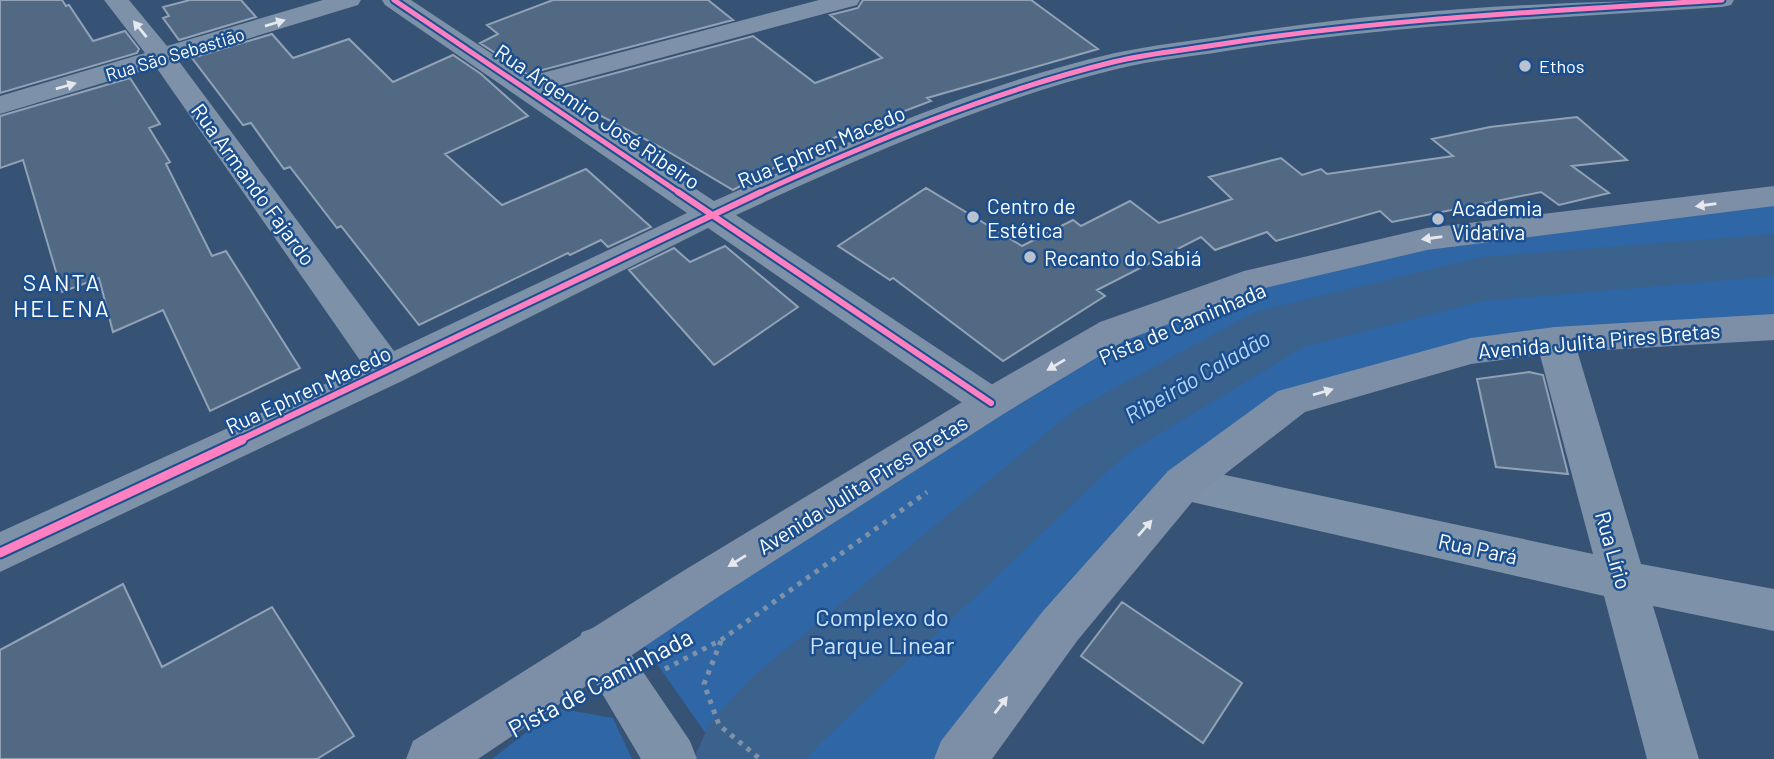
<svg xmlns="http://www.w3.org/2000/svg" width="1774" height="759" viewBox="0 0 1774 759" font-family="Barlow,sans-serif">
<style>
.green{fill:#2f66a5}
.lines{fill:none;stroke-linecap:round;stroke-linejoin:round}
.river{fill:#3b618d;fill-rule:evenodd}
.building{fill:#526984;stroke:#92a2b6;stroke-width:2}
.path{stroke:#7d92a8;stroke-width:5;stroke-dasharray:4.5 6;stroke-linecap:butt}
.street{fill:#7d92a8;fill-rule:evenodd}
.primary{fill:#7d8ea7;fill-rule:evenodd}
.cycleway-far2-casing{stroke:#1b4f8f;stroke-width:9}
.cycleway-far1-casing{stroke:#1b4f8f;stroke-width:10}
.cycleway-casing{stroke:#1b4f8f;stroke-width:13}
.cycleway-far2{stroke:#ff80c0;stroke-width:5}
.cycleway-far1{stroke:#ff80c0;stroke-width:6}
.cycleway{stroke:#ff80c0;stroke-width:9}
.oneway{fill:#e5e9ee}
.oneway2{fill:#e5e8ed}
.poi-dot{fill:#b9c2ce;stroke:#1b4f8f;stroke-width:2.5}
.labels{text-anchor:middle;dominant-baseline:central;stroke-width:5;stroke-linejoin:round;paint-order:stroke}
.far-street-label{font-size:18px;fill:#fff;stroke:#1b4f8f}
.far-poi-label{font-size:18px;fill:#fff;stroke:#1b4f8f;text-anchor:start}
.street-label{font-size:21px;fill:#fff;stroke:#1b4f8f}
.poi-label{font-size:21px;fill:#fff;stroke:#1b4f8f;text-anchor:start}
.neighbourhood-label{font-size:23px;letter-spacing:2px;fill:#fff;stroke:#1b4f8f}
.water-label{font-size:23px;font-style:italic;fill:#b5d3f5;stroke:#1b4f8f}
.near-park-label{font-size:24px;fill:#cfe3fa;stroke:#1b4f8f}
.near-street-label{font-size:24px;fill:#fff;stroke:#1b4f8f}
</style>
<rect width="100%" height="100%" fill="#365274"/>
<path class="green" d="M1774,205V319L1575,330L1284,399L943,759H734L704,731L636,634L1116,334L1257,281L1428,242Z
M557,708L613,718L632,759H492Z"/>
<g class="lines">
<path class="river" d="M1774,234V276L1482,301L1303,347L1127,453L819,744L807,759H694L709,724L751,678L1073,411L1255,312L1482,257Z"/>
</g>
<path class="building" d="M0,0H62L66,6L69,5L93,41L125,31L139,49L137,53L0,93Z
M190,0H241L256,17L179,40L163,18L169,16L163,7Z
M553,0H708L733,20L527,74L480,43L498,34L487,25Z
M863,0H1031L1098,49L927,98L931,101L818,144L733,190L662,148L552,90L753,36L815,83L882,58L830,15L858,8Z
M272,34L293,58L349,39L393,82L453,55L481,74L528,116L445,154L502,205L586,169L651,227L608,247L601,240L570,255L568,253L419,325L341,226L337,228L290,167L284,169L251,123L243,125L192,58Z
M130,78L160,124L149,128L170,162L166,164L212,256L226,251L300,368L210,411L163,310L113,332L99,278L62,292L23,160L0,168V116Z
M1577,117L1627,160L1572,166L1609,193L1559,205L1541,192L1392,222L1380,211L1276,241L1267,232L1215,250L1201,237L1097,290L1105,296L1003,361L893,278L890,280L838,246L926,188L1022,246L1073,220L1081,226L1130,201L1159,223L1232,199L1209,177L1281,158L1302,175L1321,169L1327,174L1453,156L1432,139L1490,127Z
M725,246L798,307L714,365L629,270L674,248L690,262Z
M1529,372L1543,375L1568,474L1496,467L1477,379Z
M123,584L162,667L272,607L354,736L317,759H0V650Z
M1122,602L1242,683L1203,743L1081,656Z"/>
<g class="lines">
<path class="path" d="M721,641L704,684L719,725L760,759
M665,669L721,640L927,492"/>
<path class="street" d="M104,0H129L167,46L323,0H361L358,5L178,60L394,351L687,213L385,5L382,0H411L527,77L819,0H860L857,5L545,89L714,201C843,143 977,85 1115,53C1153,45 1191,41 1230,35C1397,9 1565,0 1734,0L1731,5L1722,7C1556,18 1390,25 1226,51C1190,57 1152,60 1117,69C985,101 858,159 736,215L1005,393L1011,403L1005,413L991,418L977,413L708,228L402,381L0,572V532L364,366L156,67L0,114V96L145,53Z
M1555,327L1568,331L1574,340L1641,564L1774,589V631L1653,606L1699,759H1647L1604,596L1183,500L1168,495L1162,483L1168,471L1183,466L1593,554L1536,340L1542,331Z
M599,626L616,632L690,741L697,759H641L575,648L582,632Z"/>
<path class="primary" d="M1774,186V206L1427,250L1265,288L1126,340L1005,413L715,599L478,759H406L413,741L683,571L977,393L1100,322L1244,271L1427,228Z
M1774,314V340L1555,353L1471,364L1305,412L1198,495L1077,641L992,759H934L941,741L1043,611L1168,471L1278,391L1471,338L1555,327Z"/>
<g class="cycleway-far2-casing">
<path id="cycleway-far2" d="M394,0L681,194
M757,194C871,142 991,92 1113,62C1149,53 1186,50 1222,44C1388,18 1555,11 1722,0"/>
</g>
<g class="cycleway-far1-casing">
<path id="cycleway-far1" d="M678,192L991,403
M238,441L761,192"/>
</g>
<g class="cycleway-casing">
<path id="cycleway" d="M0,553L242,440"/>
</g>
<use href="#cycleway-far2" class="cycleway-far2"/>
<use href="#cycleway-far1" class="cycleway-far1"/>
<use href="#cycleway" class="cycleway"/>
</g>
<defs><path id="oneway-solid" d="M-6-.8H1V-3.2L6.5 0L1 3.2V.8H-6Z" transform="scale(1.75)"/></defs>
<g class="oneway">
<use href="#oneway-solid" transform="translate(275 23) rotate(-17)"/>
<use href="#oneway-solid" transform="translate(140 29) rotate(-129)"/>
<use href="#oneway-solid" transform="translate(66 86) rotate(-16)"/>
</g>
<g class="oneway2">
<use href="#oneway-solid" transform="translate(1706 205) rotate(172)"/>
<use href="#oneway-solid" transform="translate(1432 238) rotate(172)"/>
<use href="#oneway-solid" transform="translate(1056 365) rotate(149)"/>
<use href="#oneway-solid" transform="translate(1323 392) rotate(-16)"/>
<use href="#oneway-solid" transform="translate(1145 528) rotate(-49)"/>
<use href="#oneway-solid" transform="translate(737 561) rotate(148)"/>
<use href="#oneway-solid" transform="translate(1001 705) rotate(-53)"/>
</g>
<g class="poi-dot">
<circle cx="1525" cy="66" r="7"/>
<circle cx="973" cy="217" r="7"/>
<circle cx="1438" cy="219" r="7"/>
<circle cx="1030" cy="257" r="7"/>
</g>
<g class="labels">
<g class="far-street-label">
<text transform="translate(175 54) rotate(-17)">Rua São Sebastião</text>
</g>
<g class="far-poi-label">
<text x="1539" y="66">Ethos</text>
</g>
<g class="street-label">
<text transform="translate(598 116) rotate(34)">Rua Argemiro José Ribeiro</text>
<text transform="translate(821 146) rotate(-23)">Rua Ephren Macedo</text>
<text transform="translate(254 184) rotate(54)">Rua Armando Fajardo</text>
<text transform="translate(1182 323) rotate(-23)">Pista de Caminhada</text>
<text transform="translate(1599 340) rotate(-5)">Avenida Julita Pires Bretas</text>
<text transform="translate(308 389) rotate(-25)">Rua Ephren Macedo</text>
<text transform="translate(862 484) rotate(-32)">Avenida Julita Pires Bretas</text>
<text transform="translate(1478 548) rotate(12)">Rua Pará</text>
<text transform="translate(1614 550) rotate(74)">Rua Lírio</text>
</g>
<g class="poi-label">
<text x="987" y="205">Centro de<tspan x="987" dy="24">Estética</tspan></text>
<text x="1452" y="207">Academia<tspan x="1452" dy="24">Vidativa</tspan></text>
<text x="1044" y="257">Recanto do Sabiá</text>
</g>
<g class="neighbourhood-label">
<text x="62" y="282">SANTA<tspan x="62" dy="26">HELENA</tspan></text>
</g>
<g class="water-label">
<text transform="translate(1197 376) rotate(-30)">Ribeirão Caladão</text>
</g>
<g class="near-park-label">
<text x="882" y="616">Complexo do<tspan x="882" dy="28">Parque Linear</tspan></text>
</g>
<g class="near-street-label">
<text transform="translate(600 682) rotate(-28)">Pista de Caminhada</text>
</g>
</g>
</svg>
